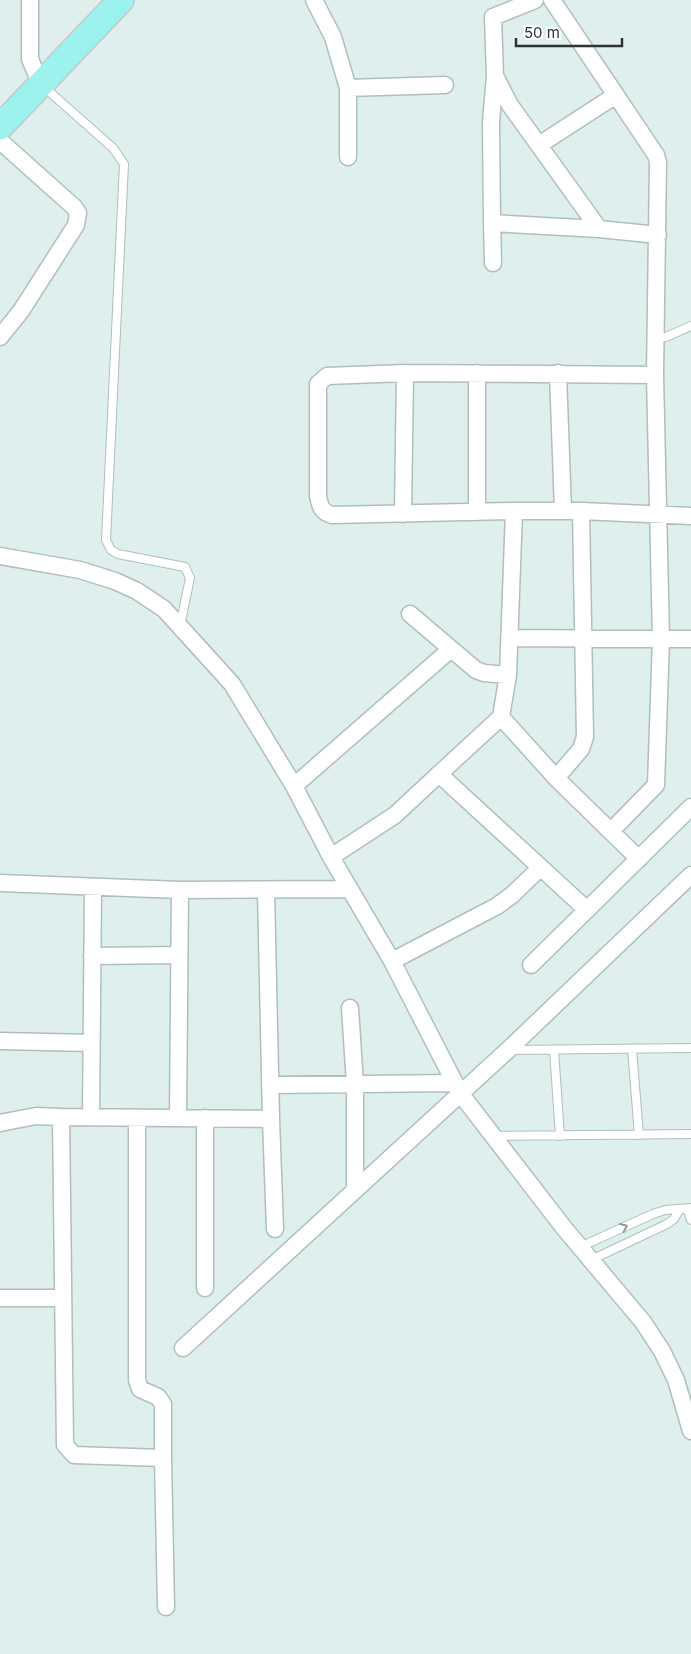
<svg xmlns="http://www.w3.org/2000/svg" width="691" height="1654" viewBox="0 0 691 1654" font-family="Inter,sans-serif">
<style>
.lines{fill:none;stroke-linecap:round;stroke-linejoin:round}
.lane-casing{stroke:#aebfbd;stroke-width:10}
.street-casing{stroke:#aebfbd;stroke-width:19}
.primary-casing{stroke:#c8caca;stroke-width:28}
.lane{stroke:#fff;stroke-width:8}
.street{stroke:#fff;stroke-width:16}
.primary{stroke:#9bf2ef;stroke-width:25}
.oneway{stroke:#969998}
</style>
<rect width="100%" height="100%" fill="#deefee"/>
<g class="lines">
<g class="lane-casing">
<path id="lane" d="M44,87L113,148L124,164L106,540L111,550L118,554L185,567L190,578L180,626
M656,338L666,337L691,326
M632,1049L639,1135
M510,1050L691,1048
M554,1050L560,1136
M495,1136L691,1134
M687,1209L691,1220
M580,1247L653,1214L665,1210L691,1208
M591,1260L667,1224L674,1219L679,1210"/>
</g>
<g class="street-casing">
<path id="street" d="M30,0V59L41,85
M314,0L333,37L348,88V157
M535,0L493,17L495,76L510,105L599,229
M495,76L491,122L492,223L599,229L658,235
M348,88L445,85
M0,141L74,207L78,213L76,225L21,311L0,337
M539,145L616,95
M492,223L493,263
M558,373L563,511
M514,511L332,515C322,512 320,507 318,496V384L327,376L405,373L655,375
M477,512V373
M403,514L405,373
M0,556L80,570L115,581L137,591L164,609L232,684L294,786L331,857L392,961L460,1093L564,1228L643,1322L662,1351L676,1380L691,1431
M410,614L476,670L484,673L508,675
M509,638L661,639L655,375L658,162L656,155L552,0
M501,717L556,778L639,859
M556,778L581,749L585,737L581,511
M294,786L451,649
M611,831L656,785L661,639H691
M331,857L395,815L439,774
M0,883L180,890L350,889
M587,910L439,774L501,717L508,675L514,511H581L691,516
M92,956L179,955
M392,961L497,906L512,895L540,868
M531,965L691,807
M350,1008L355,1084V1189
M0,1041L91,1043
M270,1085L454,1083
M91,1117L93,887
M178,1117L180,890
M137,1118V1380L140,1389L158,1397L163,1404V1458L74,1455L65,1445L61,1117L271,1119L266,891
M205,1118V1288
M271,1119L275,1229
M0,1123L36,1116L61,1117
M0,1298H63
M183,1348L508,1050L691,875
M163,1458L166,1607"/>
</g>
<g class="primary-casing">
<path id="primary" d="M0,127L121,0"/>
</g>
<use href="#lane" class="lane"/>
<use href="#street" class="street"/>
<use href="#primary" class="primary"/>
</g>
<defs><path id="oneway-chevron" d="M-2-3.5L2.5 0L-2 3.5" fill="none" stroke-width="1.6" stroke-linecap="round" stroke-linejoin="round" transform="scale(1.25)"/></defs>
<use class="oneway" href="#oneway-chevron" transform="translate(624 1227) rotate(-25)"/>
<path d="M516 38v8h106v-8" fill="none" stroke="#2c3332" stroke-width="2.5"/>
<text x="524" y="38" font-size="15" fill="#2c3332" stroke="#ffffff" stroke-width="4" paint-order="stroke">50 m</text>
</svg>
